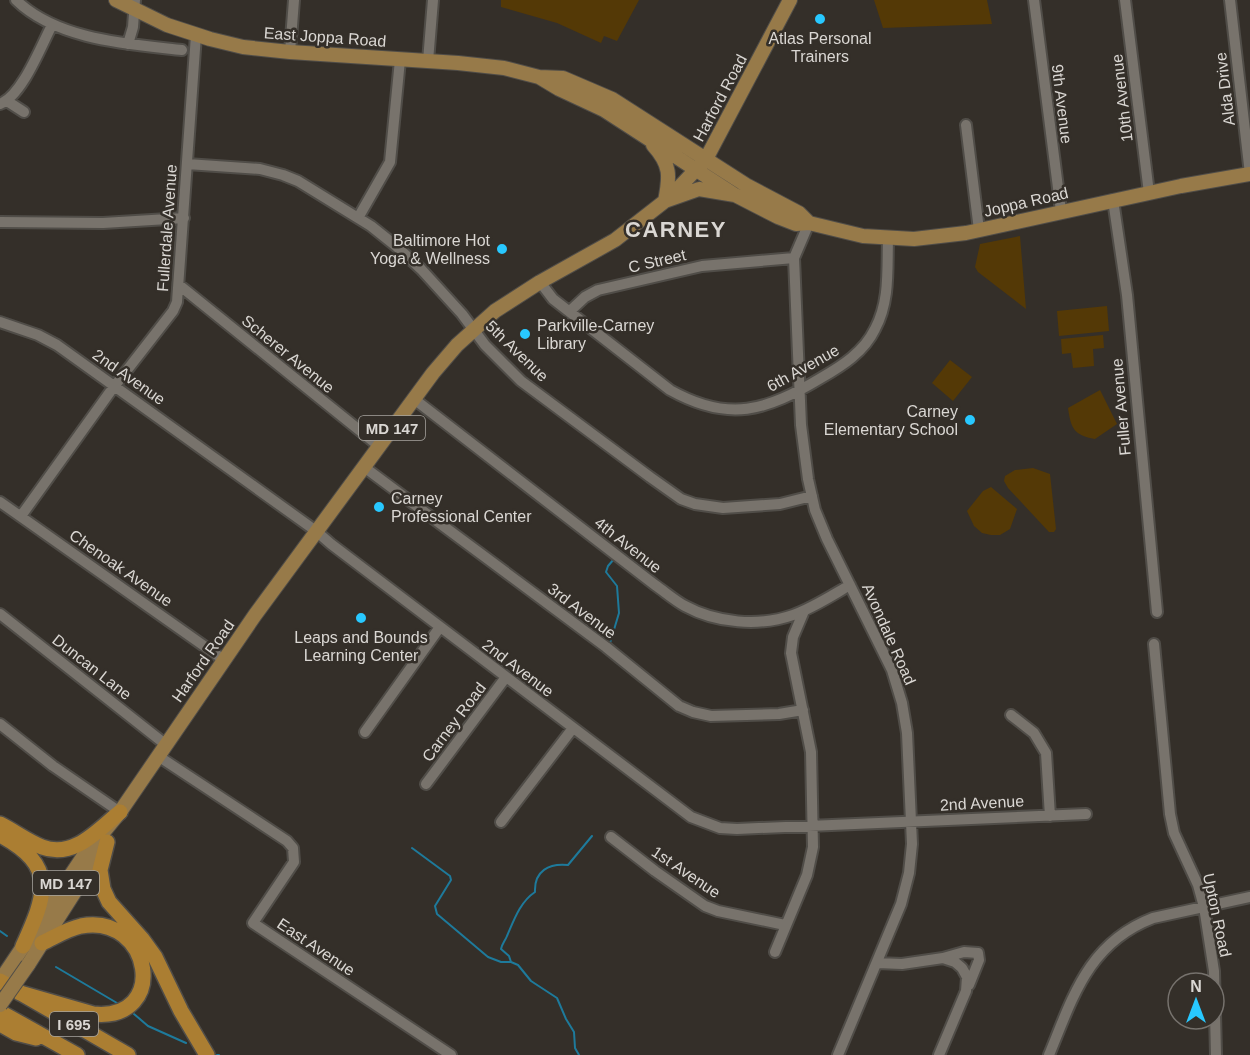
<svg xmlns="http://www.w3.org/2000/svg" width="1250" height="1055" viewBox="0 0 1250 1055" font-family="Arial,sans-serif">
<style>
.green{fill:#543906}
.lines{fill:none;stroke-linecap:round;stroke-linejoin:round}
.stream{stroke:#1e7a9b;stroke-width:2}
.minor-casing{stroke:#504d48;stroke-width:14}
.major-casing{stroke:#504d48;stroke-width:16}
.highway-casing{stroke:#504d48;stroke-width:18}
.minor{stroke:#78736c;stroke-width:10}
.major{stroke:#977a49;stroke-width:14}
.highway{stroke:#ab7e32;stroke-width:15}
.major-bridge-casing{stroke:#504d48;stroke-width:16;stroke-linecap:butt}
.major-bridge{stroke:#977a49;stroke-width:14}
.poi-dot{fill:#28c8ff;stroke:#342f29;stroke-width:2}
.labels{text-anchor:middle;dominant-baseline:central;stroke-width:5;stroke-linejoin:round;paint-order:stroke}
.shield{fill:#342f29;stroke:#a8a5a0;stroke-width:1.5}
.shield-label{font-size:15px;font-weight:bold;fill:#dad7d3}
.street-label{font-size:16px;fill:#dad7d3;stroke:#342f29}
.poi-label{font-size:16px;fill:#dad7d3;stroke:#342f29}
.district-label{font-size:22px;font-weight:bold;letter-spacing:1.5px;fill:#dad7d3;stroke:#342f29}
</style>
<rect width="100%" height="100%" fill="#342f29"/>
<path class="green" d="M501,0H639L617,41L604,36L601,43L557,23L501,7Z
M874,0H987L992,24L883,28Z
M1020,236L1026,309L978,272L975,267L980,244Z
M1107,306L1109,331L1059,336L1057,311Z
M1103,335L1104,348L1093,349L1094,366L1073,368L1071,353L1062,354L1061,339Z
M950,360L972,377L953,401L932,383Z
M1100,390L1117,424L1095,439C1074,435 1071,429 1068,408Z
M1033,468L1050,474L1056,529L1054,532H1049L1008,488L1004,481L1005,476L1015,470Z
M991,487L1017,509L1010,529L1000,535H991L982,533L974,526L967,511L983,491Z"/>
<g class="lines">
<path class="stream" d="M610,643L619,613L617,586L606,572L608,566L614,559
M412,848L450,876L451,880L435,906L437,914L488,957L501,962H511L518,965L531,981L557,998L566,1019L574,1032L575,1048L579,1055
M0,931L7,936
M511,962L509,956L501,949C502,944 505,941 507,936C514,920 520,902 535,892C534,871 549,863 568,865L592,836
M56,967L117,1003
M134,1014L148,1026L186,1043
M217,1055H219"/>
<g class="minor-casing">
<path id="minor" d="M16,0C57,40 128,44 182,50
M1034,0L1061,211
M1125,0L1149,193
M1230,0L1250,174
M128,44L133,27L135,0
M290,52L294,0
M428,61L433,0
M7,101L24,112
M0,104C22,96 41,46 52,25
M966,125L979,230
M187,164L260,169L283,175L298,181L371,226L396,246L421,269L462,314L485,345L521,381L650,477L681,499L695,504L723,508L780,504L812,496
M1113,200L1127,295L1157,612
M358,218L390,162L400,60
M0,222L103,223L184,218
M809,223L794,258L801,425L808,479L815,510L827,539L892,670L902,703L907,733L912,844L909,873L901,904L838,1055
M540,282L553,299L670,390C729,423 766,411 821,378C842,366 864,352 875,329C890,301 887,270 888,239
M179,285L379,446
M570,311L585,297L598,290L702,266L794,258
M0,322L38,335L57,345L316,531L331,544L691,817L720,828L737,829L1086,814
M414,399L655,585C664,591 674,600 685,606C716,623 759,627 793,615C813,608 831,596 850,585
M364,467L606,647L679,706L693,712L711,716L779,714L803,710
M0,502L224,660
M21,516L110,392L173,311L177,302L196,35
M0,614L165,744
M1154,644L1170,814L1174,833L1198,885L1204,907L1214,971L1216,1055
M1011,715L1034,733L1046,753L1050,816
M0,724L53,766L120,812
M365,732L440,627
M158,756L287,841L293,848L294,862L253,923L451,1055
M426,784L506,677
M501,822L573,728
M611,837L655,871L705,906L718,911L785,925
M775,952L807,875L813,847L811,752L791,653L793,637L804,611
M943,958L964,952L978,953L979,960L969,985
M877,963L902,964L943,958L955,962L962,968L967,977L966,991L939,1055
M1049,1055C1073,997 1088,943 1153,918L1250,897"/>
</g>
<g class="major-casing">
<path id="major" d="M116,0L167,25L210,39L243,47L290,52L458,63L504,68L539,77L563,78L612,99L746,185L799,213L809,223
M539,77L559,89L604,110L735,195L778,217L796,224L809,223L863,236L914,239L966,233L1181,186L1250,174
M653,145C671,165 670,176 665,201
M669,198L706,159L790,0
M28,965L104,846
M0,981L83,857L120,812L255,615L433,373L457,345L495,311L540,282L615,240L665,201L699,189L735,195"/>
</g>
<g class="highway-casing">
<path id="highway" d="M0,824C14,831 27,841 42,847C74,859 98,830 120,812
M0,835C58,866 46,895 23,946
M107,842L100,870L103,889L109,902L142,939L155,957L181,1011L207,1055
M0,981L128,1055
M20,993L93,1014C170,1022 152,913 81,926C67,929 55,937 42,943
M0,1012L77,1055
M0,1024L16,1033L36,1038"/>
</g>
<use href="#minor" class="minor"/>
<use href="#major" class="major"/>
<use href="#highway" class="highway"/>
<g class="major-bridge-casing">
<path id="major-bridge" d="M0,1005L28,965"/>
</g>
<use href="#major-bridge" class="major-bridge"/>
</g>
<g class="poi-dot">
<circle cx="820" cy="19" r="6"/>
<circle cx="502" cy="249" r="6"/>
<circle cx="525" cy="334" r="6"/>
<circle cx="970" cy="420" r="6"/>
<circle cx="379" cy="507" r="6"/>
<circle cx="361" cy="618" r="6"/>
</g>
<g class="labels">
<g class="shield">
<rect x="359" y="416" width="66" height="24" rx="4.5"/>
<rect x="33" y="871" width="66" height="24" rx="4.5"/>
<rect x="50" y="1012" width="48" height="24" rx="4.5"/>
</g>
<g class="shield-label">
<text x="392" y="428">MD 147</text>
<text x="66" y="883">MD 147</text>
<text x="74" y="1024">I 695</text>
</g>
<g class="street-label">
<text transform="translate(325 37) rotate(4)">East Joppa Road</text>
<text transform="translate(1225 89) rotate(-97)">Alda Drive</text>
<text transform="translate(720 98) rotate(-62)">Harford Road</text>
<text transform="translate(1122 98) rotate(-97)">10th Avenue</text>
<text transform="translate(1062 104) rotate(83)">9th Avenue</text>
<text transform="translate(1026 202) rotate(-13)">Joppa Road</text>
<text transform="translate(167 228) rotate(-86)">Fullerdale Avenue</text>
<text transform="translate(657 261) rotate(-13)">C Street</text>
<text transform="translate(517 351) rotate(44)">5th Avenue</text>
<text transform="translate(288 354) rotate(39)">Scherer Avenue</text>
<text transform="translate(803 368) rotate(-29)">6th Avenue</text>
<text transform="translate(129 377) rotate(35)">2nd Avenue</text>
<text transform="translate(1121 407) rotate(-95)">Fuller Avenue</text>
<text transform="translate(628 545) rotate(38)">4th Avenue</text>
<text transform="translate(121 568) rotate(35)">Chenoak Avenue</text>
<text transform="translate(582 611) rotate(37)">3rd Avenue</text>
<text transform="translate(889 634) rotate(66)">Avondale Road</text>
<text transform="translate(203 661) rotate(-55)">Harford Road</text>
<text transform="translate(92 667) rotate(38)">Duncan Lane</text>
<text transform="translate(518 668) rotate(37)">2nd Avenue</text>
<text transform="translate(454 722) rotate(-53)">Carney Road</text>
<text transform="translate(982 803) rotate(-3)">2nd Avenue</text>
<text transform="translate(686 872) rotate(34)">1st Avenue</text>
<text transform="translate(1217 915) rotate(78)">Upton Road</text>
<text transform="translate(316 947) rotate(34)">East Avenue</text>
</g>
<g class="poi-label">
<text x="820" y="38">Atlas Personal<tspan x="820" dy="18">Trainers</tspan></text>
<text x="490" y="240" text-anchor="end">Baltimore Hot<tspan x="490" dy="18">Yoga &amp; Wellness</tspan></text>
<text x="537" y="325" text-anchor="start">Parkville-Carney<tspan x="537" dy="18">Library</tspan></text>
<text x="958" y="411" text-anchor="end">Carney<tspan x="958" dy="18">Elementary School</tspan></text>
<text x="391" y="498" text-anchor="start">Carney<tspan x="391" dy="18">Professional Center</tspan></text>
<text x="361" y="637">Leaps and Bounds<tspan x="361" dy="18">Learning Center</tspan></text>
</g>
<g class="district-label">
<text x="676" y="229">CARNEY</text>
</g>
</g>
<g transform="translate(1196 1001)"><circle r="28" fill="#342f29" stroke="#76726d" stroke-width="1.5"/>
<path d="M0-4.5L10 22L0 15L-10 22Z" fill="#28c8ff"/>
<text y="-9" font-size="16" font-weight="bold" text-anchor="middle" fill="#dad7d3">N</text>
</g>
</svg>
